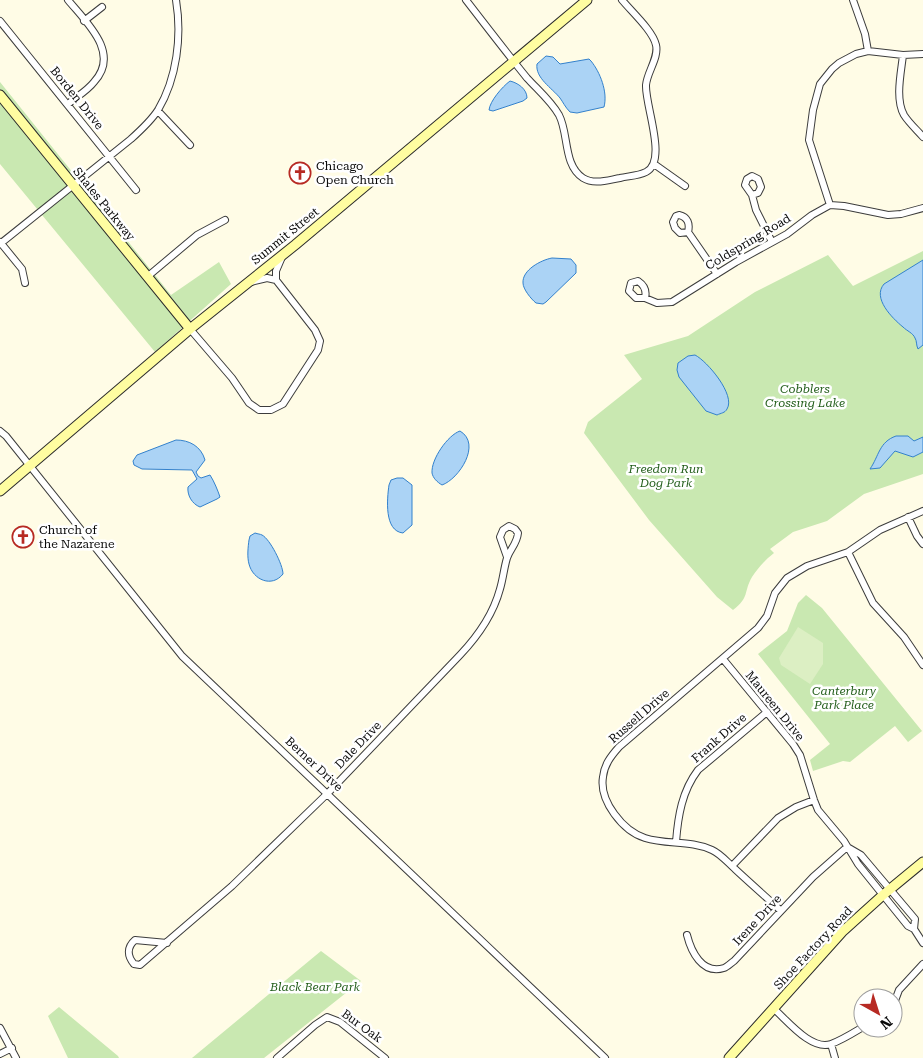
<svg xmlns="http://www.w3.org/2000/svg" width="923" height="1058" viewBox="0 0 923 1058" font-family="'Roboto Serif',serif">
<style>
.green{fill:#c9e8b1}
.pitch{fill:#dcefc3}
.water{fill:#abd3f5;stroke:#3381cc}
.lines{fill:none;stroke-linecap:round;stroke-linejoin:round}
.street-casing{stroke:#3c3c3c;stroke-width:8}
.secondary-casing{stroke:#2b2b2b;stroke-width:11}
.street{stroke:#fff;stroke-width:6}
.secondary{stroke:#fffda1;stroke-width:9}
.labels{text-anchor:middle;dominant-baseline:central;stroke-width:5;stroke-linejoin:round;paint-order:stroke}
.street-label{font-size:12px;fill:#090909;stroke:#fff}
.poi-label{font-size:12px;fill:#090909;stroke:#fff;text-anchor:start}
.park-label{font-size:12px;font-style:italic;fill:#245f1c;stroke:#fff}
</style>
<rect width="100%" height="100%" fill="#fffce6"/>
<path class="green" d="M0,82L171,295L219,262L231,284L155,352L0,164Z
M923,251V474L864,494L827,521L793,532L770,549L774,553C765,560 758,568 752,577C743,593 750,597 733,610L717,597L649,520L584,433L588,422L642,379L624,355L688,336L755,292L828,255L853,286Z
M806,595L822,608L922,731L908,742L895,726L850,762L843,761L813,771L810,760L830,744L758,654L787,631L798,603Z
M321,951L361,981L264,1058H192Z
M59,1007L118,1056L119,1058H68L48,1016Z"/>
<path class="pitch" d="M798,627L823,643V664L810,684L781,665L779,658Z"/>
<path class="water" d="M546,56L553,57L560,64L589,59L591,61C600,72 608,92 604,107L577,113L570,112C565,107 563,102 560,98C552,88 535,78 537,64Z
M510,81C518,83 527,89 527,98L523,101L493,111L489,110C490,101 502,87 510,81Z
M552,258L571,259L576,265V273L546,302L543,304L536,303C531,299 523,289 523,283C522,270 541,260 552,258Z
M923,260V345L918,349C916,345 917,341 915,338C913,333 907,331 903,327C892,318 872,298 884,284Z
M695,355C707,361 736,395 727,409C725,413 721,413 717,415L706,411L679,377L677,370L678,363L688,356Z
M460,431C482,444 459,479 442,485C437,482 433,478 432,473C431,459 448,435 460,431Z
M896,436H908L914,441L923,437V452L913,457L895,451L880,468L870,469C879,456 879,442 896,436Z
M176,440C189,440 201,446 205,460L196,472L198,476L201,478L210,475C214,481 218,491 220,497L217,499L200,507C192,504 187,495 188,487L197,479L192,470L142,469L134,465L133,461L137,455Z
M397,478H403L412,485V525L403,533C384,531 387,499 389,485L391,480Z
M255,533C258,534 260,534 262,535C270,539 283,565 283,574C272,588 253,580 249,564C247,557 248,547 249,540L250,536Z"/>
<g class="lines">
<g class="street-casing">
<path id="street" d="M466,0C486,26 506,52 527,78C538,90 551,101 559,115C569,134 563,165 583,178C594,185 608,180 620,178C628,176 638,176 646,172C668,161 645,106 646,85C647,72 659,58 656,45C653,31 632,12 622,0
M853,0L865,34L868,51
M0,21L136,190
M84,21L102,7
M903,55C901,73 895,99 904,115C909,123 917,130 923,137
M68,104C76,97 87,91 94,82C121,53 86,22 68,0
M158,111L190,145
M654,164L685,186
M752,195L758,193L761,187L758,179L752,176L747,179L745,185L752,195L756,210L772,242
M830,205L809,140L813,110L820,84L832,69L839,63L856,54L868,51L903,55L923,54
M688,232L680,233L675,228L673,222L676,216L679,215C688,217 690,224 688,232L717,274
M0,242L22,269L25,283
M0,244L131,139C141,130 151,121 158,110C177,78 182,36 176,0
M147,277L197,235L225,220
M251,282L267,278L276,280V271L282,257
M645,298C647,290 644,285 638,281L631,283L629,291L636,298H645L657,303L672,302L736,262L787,234L812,215L830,205L844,206L888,215L901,214L923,208
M190,329L232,378L249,403L259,410H271L283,404L318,350L320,341L315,330L276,280
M0,431L6,436L182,656L605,1058
M908,517L917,536L923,544
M848,552L873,603L904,637L923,665
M723,659L793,744L800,755L814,800L818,810L844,841L858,864L908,926L914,929L923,943
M676,842C678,816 682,791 698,770L767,712
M849,848L861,855L915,919L914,929
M732,866L778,818L796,807L814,800
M780,910C765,896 750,883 735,869C728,863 721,854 712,850C690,840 667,845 645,838C623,831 599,801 603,777C604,765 611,756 619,747L758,628L767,616L775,593L787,578L807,566L848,552L880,530L923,511
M687,935C691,951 702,975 724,968C727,967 731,963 734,961L813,877L847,847
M167,943L135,940C127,947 127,956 134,964L140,965L232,886L328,793L460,655C479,635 493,615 500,589C503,579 504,568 507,558C510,549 517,544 518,533L515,529L509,526L503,530L500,537L507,557
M893,1006L899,990L923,964
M773,1008C787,1020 811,1051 831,1044C842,1040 853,1033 863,1027
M0,1028L16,1058
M831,1044L835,1058
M0,1054L12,1048
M277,1058L315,1025L327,1017L340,1022L385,1058"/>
</g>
<g class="secondary-casing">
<path id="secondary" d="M0,95L190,329
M0,491L190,329L295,245L587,0
M729,1058L842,932L883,895L923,862"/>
</g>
<use href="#street" class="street"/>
<use href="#secondary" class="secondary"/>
</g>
<defs>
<g id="church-ring" transform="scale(1.125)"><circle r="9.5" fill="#fff" stroke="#b72a23" stroke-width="1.5"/><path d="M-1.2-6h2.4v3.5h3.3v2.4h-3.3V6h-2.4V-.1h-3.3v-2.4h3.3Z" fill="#b72a23"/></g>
</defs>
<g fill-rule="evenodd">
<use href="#church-ring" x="300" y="173"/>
<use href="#church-ring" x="23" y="537"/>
</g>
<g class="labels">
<g class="street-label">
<text transform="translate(77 98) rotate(51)">Borden Drive</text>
<text transform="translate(104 204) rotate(51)">Shales Parkway</text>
<text transform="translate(285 236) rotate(-39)">Summit Street</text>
<text transform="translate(748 242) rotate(-31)">Coldspring Road</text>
<text transform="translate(775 706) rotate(51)">Maureen Drive</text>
<text transform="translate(639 716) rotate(-41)">Russell Drive</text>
<text transform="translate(719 738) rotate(-41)">Frank Drive</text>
<text transform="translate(358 745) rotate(-46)">Dale Drive</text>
<text transform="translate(314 764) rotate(43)">Berner Drive</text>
<text transform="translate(757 920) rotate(-47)">Irene Drive</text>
<text transform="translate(813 948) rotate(-47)">Shoe Factory Road</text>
<text transform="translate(362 1026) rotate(36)">Bur Oak</text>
</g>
<g class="poi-label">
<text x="316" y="166">Chicago<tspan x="316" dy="14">Open Church</tspan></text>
<text x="39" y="530">Church of<tspan x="39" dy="14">the Nazarene</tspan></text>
</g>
<g class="park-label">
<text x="805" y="389">Cobblers<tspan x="805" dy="14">Crossing Lake</tspan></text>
<text x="666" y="469">Freedom Run<tspan x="666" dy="14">Dog Park</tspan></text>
<text x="844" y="691">Canterbury<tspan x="844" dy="14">Park Place</tspan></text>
<text x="315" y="987">Black Bear Park</text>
</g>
</g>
<g transform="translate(878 1013) rotate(141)"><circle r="24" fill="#ffffff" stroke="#9d9d9d"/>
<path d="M0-4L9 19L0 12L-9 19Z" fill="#b72a23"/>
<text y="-8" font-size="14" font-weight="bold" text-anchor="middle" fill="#090909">N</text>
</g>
</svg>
